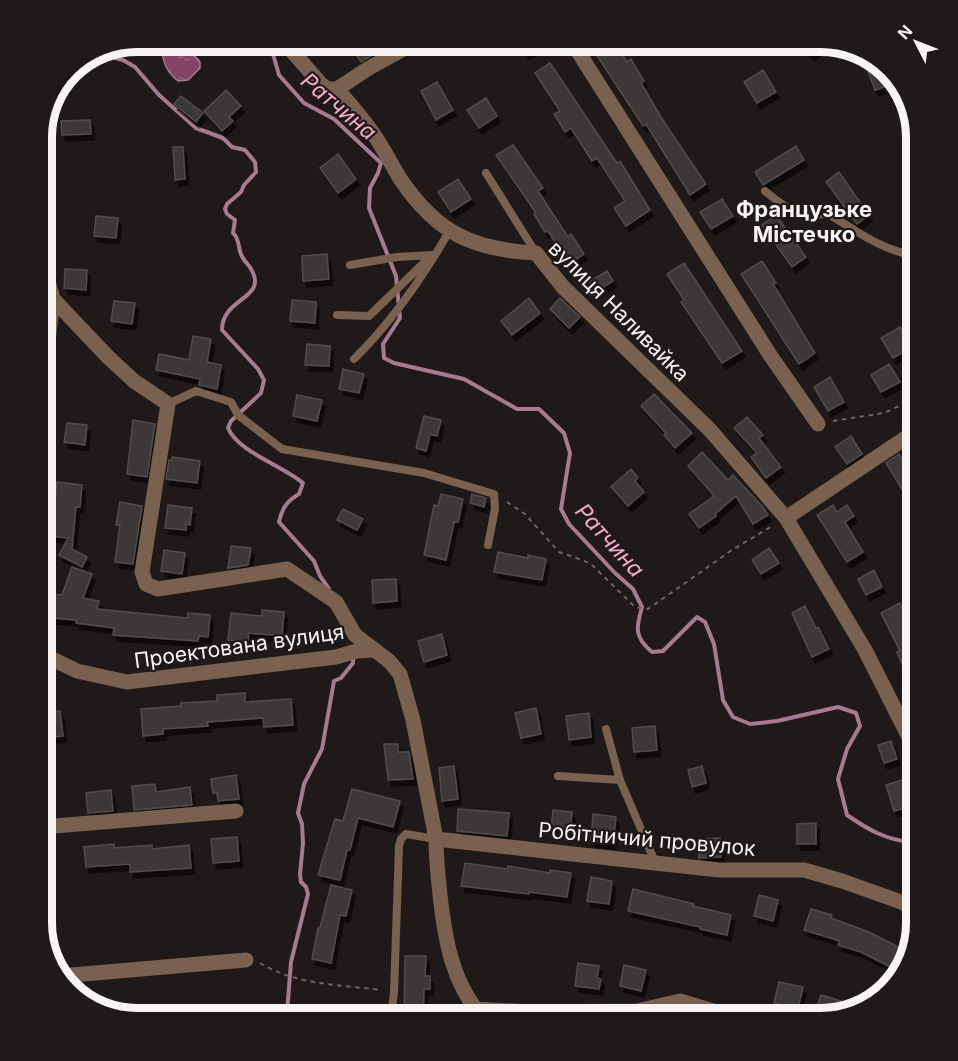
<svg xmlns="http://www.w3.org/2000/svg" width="958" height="1061" viewBox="0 0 958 1061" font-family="Inter,sans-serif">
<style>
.water{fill:url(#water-ripples);stroke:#a87990;stroke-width:1.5}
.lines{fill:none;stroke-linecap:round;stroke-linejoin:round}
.stream{stroke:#a87990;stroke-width:4}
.building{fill:#3e3839;stroke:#514b4b;stroke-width:1.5;filter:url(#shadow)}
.path{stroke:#696564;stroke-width:2;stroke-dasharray:4.5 4.5;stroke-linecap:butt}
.lane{stroke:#7a604e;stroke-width:8}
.street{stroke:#7a604e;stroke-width:15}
.labels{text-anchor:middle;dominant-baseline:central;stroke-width:4.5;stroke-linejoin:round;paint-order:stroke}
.street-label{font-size:21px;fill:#f7f4f3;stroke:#1f1a19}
.water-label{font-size:22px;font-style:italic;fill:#f7a8cd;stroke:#1f1a19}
.neighbourhood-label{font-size:22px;font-weight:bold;fill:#f7f4f3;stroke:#1f1a19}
.rim{fill:none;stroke:#f7f4f3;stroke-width:8}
</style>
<defs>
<pattern id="water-ripples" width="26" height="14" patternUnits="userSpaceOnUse" patternTransform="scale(1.5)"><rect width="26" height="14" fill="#864465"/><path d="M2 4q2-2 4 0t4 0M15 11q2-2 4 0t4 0" fill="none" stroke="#98607c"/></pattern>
<filter id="shadow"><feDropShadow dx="3.5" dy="6" stdDeviation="0" flood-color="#0009"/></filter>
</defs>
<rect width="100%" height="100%" fill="#1f1a19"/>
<path class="water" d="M169,46C181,50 192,51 200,62V68L188,80L178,81C169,74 163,63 162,51Z"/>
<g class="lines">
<path class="stream" d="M265,42L273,54L279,75L304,103L334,119L381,163L378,173L370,188L369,208L396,276L400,318L383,344L384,358L394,363L464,379L517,409H539L564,433L570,453L561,509L569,524L615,573L633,589L642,607C636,628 634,637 652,652L663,651L697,617L705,622L714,644L723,700L733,717L750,724L777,721L838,707L856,713L860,726L847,749L838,779L847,815C867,829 886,840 911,842L916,851
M103,55L123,60L135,67L159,95L196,128L223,138L232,147L245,150L255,162L256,172L244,185L241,192L227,204L225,209L227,214L235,220L233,233C241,240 237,250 243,258C245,262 249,265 251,269C269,299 222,297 222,330L258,369L264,380L261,393L231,421L228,428C238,452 282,465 303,483L299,494C287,501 282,508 279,522L314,561L320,576L329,589
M284,1019L287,1013L291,962L308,894L306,887L301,882L300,874L303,843L302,824L298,813L304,784L322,749L334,681L341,678L353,663V657"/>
</g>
<path class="building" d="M365,42H374L379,51L361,62L353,50Z
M518,42H545L526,54Z
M588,42H614L627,62L631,59L644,81L641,83L664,122L706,184L690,195L646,124L643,126Z
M799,42H825L811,55Z
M876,62L889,73L893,84L875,90L866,66Z
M550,63L617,163L620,161L650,210L626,226L614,208L625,201L597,158L592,161L571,128L565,132L554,114L560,111L535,73Z
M763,70L776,92L757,103L744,82Z
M437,82L453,110L436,120L421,91Z
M226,90L241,106L229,117L233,121L222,131L204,111Z
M181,96L203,113L196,122L174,104Z
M486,98L497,116L479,128L467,110Z
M90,120L91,134L62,135L61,121Z
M513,145L543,188L538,191L568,237L571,234L584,254L569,264L548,231L545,232L534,214L536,213L496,155Z
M796,146L804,160L763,185L755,172Z
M173,147H183L185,179L175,180Z
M338,154L356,179L338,193L320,168Z
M839,172L869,215L857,224L826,182Z
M458,179L471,199L451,212L438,192Z
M722,199L733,216L711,229L700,212Z
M776,215L806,257L792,267L762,225Z
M96,216L118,218L116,238L94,236Z
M327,254L329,279L303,281L302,256Z
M762,261L776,283L773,284L815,353L799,364L741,274Z
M684,263L742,351L722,363L681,302L684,300L667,274Z
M65,269L87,270L86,290L64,288Z
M607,271L613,281L595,292L589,282Z
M529,298L540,313L512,335L501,321Z
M560,298L580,317L569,328L550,309Z
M292,300L316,302L315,323L290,321Z
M114,301L135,303L132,324L111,321Z
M900,327L912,347L893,358L881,338Z
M193,336L211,339L207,362L221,365L217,389L199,385L200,379L156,370L159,354L189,360Z
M307,344L330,346L329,366L305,365Z
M889,364L900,382L881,392L871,375Z
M343,369L364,374L359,393L339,389Z
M830,377L844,402L828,411L814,387Z
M654,394L692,433L675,448L664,435L666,433L641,406Z
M297,395L322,400L317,421L293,416Z
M424,416L441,420L437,436L430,434L426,451L416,448Z
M747,417L763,435L759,438L781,467L766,478L751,457L757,453L734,428Z
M133,420L155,424L147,477L127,474Z
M67,423L87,425L85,445L64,442Z
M851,436L862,454L847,464L835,447Z
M702,452L728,480L733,475L762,506L768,515L753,524L736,496L715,514L716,516L699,528L689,514L714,496L688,466Z
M899,454L916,483L903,491L886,463Z
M172,457L200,461L197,483L166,479L169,460H172Z
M631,469L638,478L635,481L644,492L628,506L611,487Z
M57,482L82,485L80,507H76L72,549L87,557L82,567L59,555L68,538L51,536Z
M441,494L463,499L458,522H454L446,560L424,555L434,505L438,506Z
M472,494L486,498L484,507L470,503Z
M120,502L142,506L133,564L115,562L120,525H116Z
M168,505L192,508L190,525L186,524V530L165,528Z
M833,505L837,512L847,505L854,516L845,522L863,552L847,562L817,515Z
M343,509L363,519L357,530L337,520Z
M231,546L251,548L248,565L228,568Z
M769,548L779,563L761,574L752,560Z
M164,550L185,553L182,574L161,571Z
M498,552L528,558V555L546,559L542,580L494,572Z
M72,567L92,574L83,598L99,601L97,609L187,618L188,613L210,615L208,637L199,636L198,641L113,635L114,628L76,623V620L42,617V593L62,595Z
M874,570L882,587L866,595L858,579Z
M396,579L397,601L373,603L372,580Z
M900,603L912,627L907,629L916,649V696L897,652L900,651L881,613Z
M805,606L816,628L818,627L829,649L812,657L792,613Z
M262,610L284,612L282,636L249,633L248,642L228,640L231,613L262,616Z
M442,634L447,655L424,662L418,641Z
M245,693V702L291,699L293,725L264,727L263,718L207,722L208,726L163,729V734L143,736L141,709L181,706V703L217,701V695Z
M536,708L541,734L521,738L515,713Z
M60,711L63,736L42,738V713Z
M589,713L591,737L569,740L566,716Z
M655,726L657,750L634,752L632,728Z
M891,741L897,759L884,763L878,745Z
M384,744H398V752H409L413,779L388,780Z
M454,766L458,799L442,801L439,768Z
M702,766L706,783L692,787L688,770Z
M236,775L239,799L218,801L217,793H213L211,779Z
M908,778L916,805L894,811L886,785Z
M155,784L156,792L190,787L192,805L134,810L132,786Z
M352,789L400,801L393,827L358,818L350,850H347L340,880L318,875L335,819L343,821Z
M111,790L113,811L88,813L86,793Z
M458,809L509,813L507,836L457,831Z
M553,810L572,812L570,832L551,829Z
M593,814L616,817L613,843L591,841Z
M816,823V844H797V824Z
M237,837L239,861L213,863L211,839Z
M720,838L721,857L699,858L698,839Z
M114,844V848L152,845V849L189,845L191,868L130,872V864L86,867L84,847Z
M465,863L507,869L508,866L550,873V870L571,873L567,897L529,892V894L461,886Z
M591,877L612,881L609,904L587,901Z
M331,885L352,890L346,916L340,915L331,963L312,959L318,928H320Z
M633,889L694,904L693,906L731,915L727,935L700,929V927L628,911Z
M759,895L778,900L773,921L754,916Z
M811,909L832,915L831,918L869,932L904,950L894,969L861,952L838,945L840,941L804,930Z
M405,956H426L425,976H430V989H424L423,1019H404Z
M578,963L599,966L597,978L601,979L599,989L575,986Z
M624,965L646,970L641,991L620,986Z
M779,982L803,987L798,1008L774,1003Z
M821,995L844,1002L840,1012L826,1017L815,1014Z"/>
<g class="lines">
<path class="path" d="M833,421L884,413L916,398
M507,502L525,514L559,552L590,563L635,607L648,609L732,550L774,525
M260,963C296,985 341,985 382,990"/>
<path class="lane" d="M486,173L536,253
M765,191C777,201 791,212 807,215C815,216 822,213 830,215C860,233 881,250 916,256
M350,265L397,257L432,255
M337,315L369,316L430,257
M354,359C393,321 423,277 450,230
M168,404L196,391L231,402L238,415L282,449L424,473L494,494L495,509L488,545
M606,729L620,780
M558,776L620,780L655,862
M391,1019L394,992L399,846L401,839L406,834L436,839"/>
<path class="street" d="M284,42L320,83L327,89H337C349,103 362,117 372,132C383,147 391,164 401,180C437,233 473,250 536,253L563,287L710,430L786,518L865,650L916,751
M572,42L770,355L818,424
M337,89L369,68L416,42
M914,132L911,159L916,255
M53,299L108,357L134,381L168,404L142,572L146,584L158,589L287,569L336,602L355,635L389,661L400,674L413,720L436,839C436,858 438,876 440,895C445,940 452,984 484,1019
M42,393L53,299L42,260
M786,518L916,431
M42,654L77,671L127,682L336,657L357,651L374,650
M42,827L236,811
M436,839L719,870H804L842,881L904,903L916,914
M60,976L246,960
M475,1009L530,1012L637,1011L680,1001L740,1019"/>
</g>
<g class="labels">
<g class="street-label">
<text transform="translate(619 311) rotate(45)">вулиця Наливайка</text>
<text transform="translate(239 646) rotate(-8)">Проектована вулиця</text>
<text transform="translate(647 839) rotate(5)">Робітничий провулок</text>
</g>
<g class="water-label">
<text transform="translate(339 106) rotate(40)">Ратчина</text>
<text transform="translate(610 540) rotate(48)">Ратчина</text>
</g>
<g class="neighbourhood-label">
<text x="804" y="209">Французьке<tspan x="804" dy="25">Містечко</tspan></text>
</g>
</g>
<path d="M0 0H958V1061H0ZM137 52H821A85 85 0 0 1 906 137V923A85 85 0 0 1 821 1008H137A85 85 0 0 1 52 923V137A85 85 0 0 1 137 52Z" fill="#1f1a19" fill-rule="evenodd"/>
<path class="rim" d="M137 52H821A85 85 0 0 1 906 137V923A85 85 0 0 1 821 1008H137A85 85 0 0 1 52 923V137A85 85 0 0 1 137 52Z"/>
<g transform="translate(916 42) rotate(312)" stroke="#1f1a19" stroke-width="4.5" paint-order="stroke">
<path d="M0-4.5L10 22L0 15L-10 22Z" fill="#f7f4f3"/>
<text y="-9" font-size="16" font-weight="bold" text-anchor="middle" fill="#f7f4f3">N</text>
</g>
</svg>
